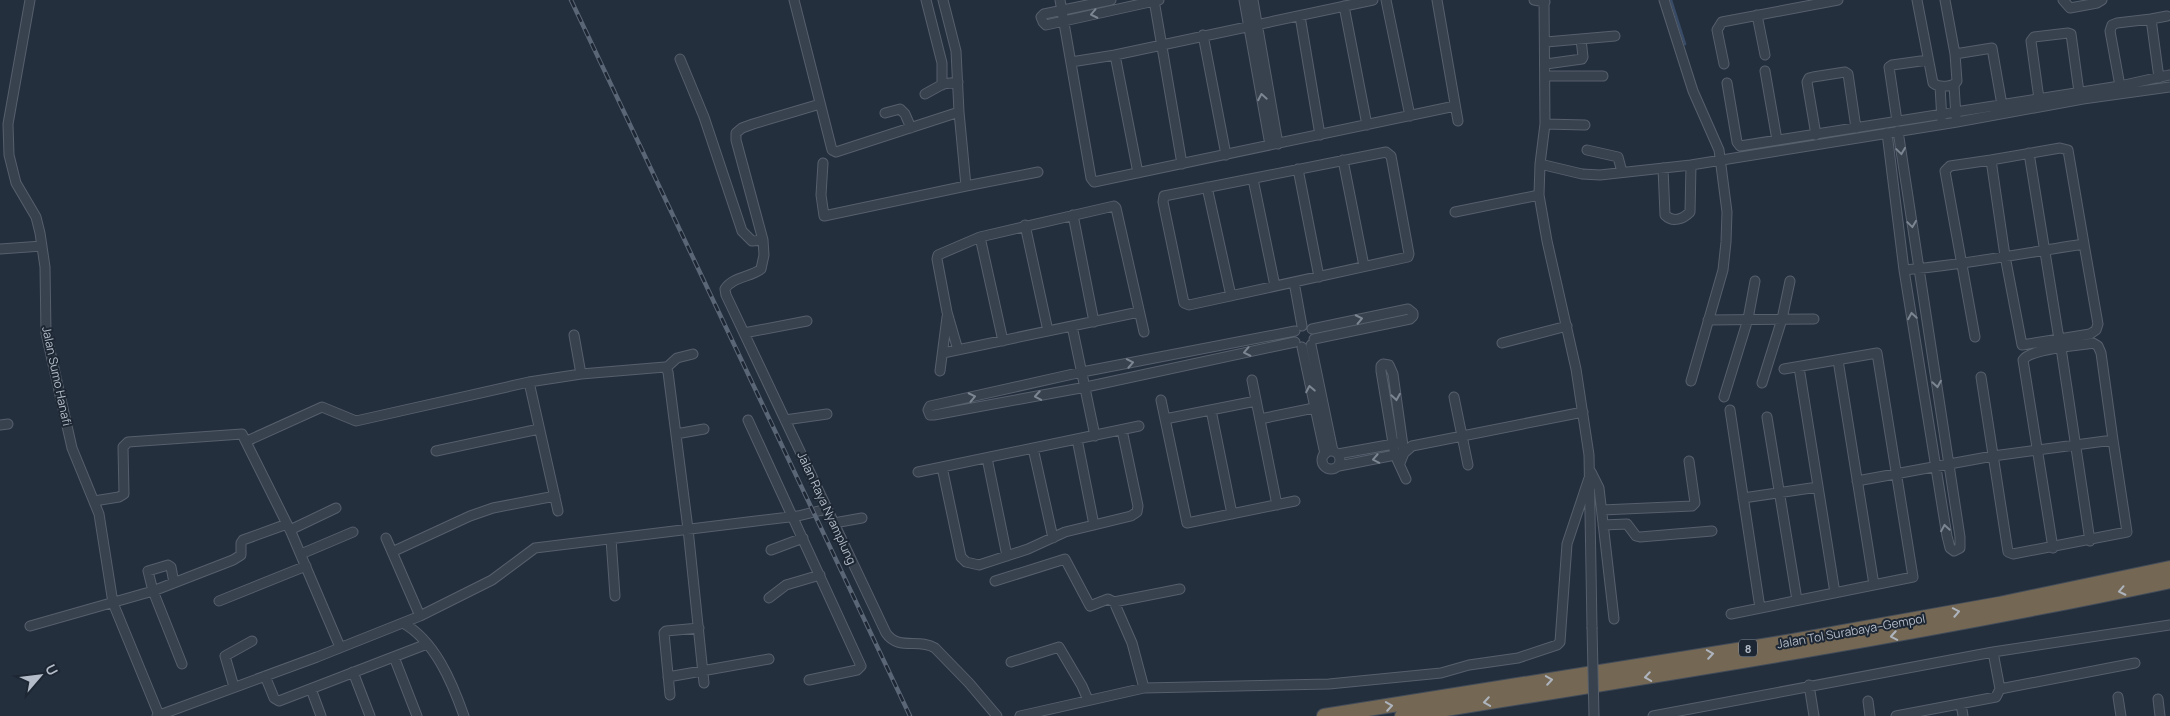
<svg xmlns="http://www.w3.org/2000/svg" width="2170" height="716" viewBox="0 0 2170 716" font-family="Manrope,sans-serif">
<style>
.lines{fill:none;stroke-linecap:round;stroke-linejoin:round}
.stream{stroke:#394c67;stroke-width:2.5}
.minor-casing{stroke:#565f6c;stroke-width:11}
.highway-casing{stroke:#434c59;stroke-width:16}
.minor{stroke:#38414e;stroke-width:9}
.highway{stroke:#746855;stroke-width:14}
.rail-casing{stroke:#5a6575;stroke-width:4.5}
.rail{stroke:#1d2633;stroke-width:2.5;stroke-dasharray:8;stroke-linecap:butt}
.minor-bridge-casing{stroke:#565f6c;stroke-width:11;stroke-linecap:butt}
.minor-bridge{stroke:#38414e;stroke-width:9}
.oneway{stroke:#7c8592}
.oneway2{stroke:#aeb4bd}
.labels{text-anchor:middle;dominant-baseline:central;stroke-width:4;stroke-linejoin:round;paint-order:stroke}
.shield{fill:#1d2633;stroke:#878f9c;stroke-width:1}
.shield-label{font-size:11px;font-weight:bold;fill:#b4bcc9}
.street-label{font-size:12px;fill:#b4bcc9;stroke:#1d2633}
</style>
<rect width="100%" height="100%" fill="#242f3e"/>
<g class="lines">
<path class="stream" d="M1671,0L1685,44"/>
<g class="minor-casing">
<path id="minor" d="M30,0L8,124L9,155L16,183L36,217L40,233L45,267L46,333L72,448L99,514L113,603L159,715
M794,0L832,150L836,152L959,112L956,51L943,0
M926,0L942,63V85
M1060,0L1091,178L1094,182L1455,106
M1111,0L1044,14L1041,17L1043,22L1046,25L1159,0
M1154,0L1182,164
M1244,0L1270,145
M1253,0L1278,144
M1386,0L1410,116
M1437,0L1458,121
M1534,0L1545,2
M1544,0L1545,124L1540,164L1539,195L1547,241L1576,369L1589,455L1592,627
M1664,0L1693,91L1719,150L1727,212L1726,242L1723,270L1691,381
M1917,0L1933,83C1939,88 1954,87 1957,81L1955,54L1945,0
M2063,0L2070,8L2097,3L2102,0
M1344,6L1367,125
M1757,15L1765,55
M1300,16L1320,135
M2151,19L2167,16
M1203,35L1226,155
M1546,42L1615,36
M1955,54L1992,48L2002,105
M1115,55L1138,173
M680,59L704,117L742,231L752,241L763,240
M1071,62L1115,55L1373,0
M1546,64L1582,59L1583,57L1581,39
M1724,64L1717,30L1722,22L1838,0
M1765,71L1777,140
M1546,76H1603
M1727,83L1737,142L1740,146L2120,86L2169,75
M1954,85L1956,117
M1940,86L1942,121
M2120,86L2110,31L2112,25L2117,23L2151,19L2159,78
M925,94L943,84L958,82
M2039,99L2031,41L2034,37L2068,33L2071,34L2079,92
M820,104L753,124L742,128L736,133V140L763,240L764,255L761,269C751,277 732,277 725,289L726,295L886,633C898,651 919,638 935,648L969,683L997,716
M885,113L900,109L905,114L911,128
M1897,121L1889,67L1892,65L1928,60
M1545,124L1585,125
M1887,133L1904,270L1947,536L1950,548L1954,551L1960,548V537L1898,131
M1816,135L1807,82L1809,78L1813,77L1845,72L1848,74L1856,128
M1587,150L1618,157L1622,172
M1386,152L1391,156L1409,254L1408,257L1189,305L1184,303L1163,202L1164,196Z
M2029,153L2059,339
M1343,160L1364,266
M1991,160L2060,148L2068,150L2084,244
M823,163L821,195L824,216L966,186L959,112
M1540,164L1582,174L1600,175L1691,165L1957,122L2083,99L2170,87
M1663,168L1665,215C1673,223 1683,219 1690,212L1691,165
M1298,169L1319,277
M1253,179L1275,286
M966,186L1038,172
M1207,187L1231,296
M1455,212L1539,195
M1073,215L1094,322
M1025,225L1048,331
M980,237L1003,341
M0,249L42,246
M1904,270C1964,265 2024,253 2084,244L2098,324L2096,330L2090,334L2022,345L2005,256L1991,160L1950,166L1945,171L1975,337
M1294,282L1302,326
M1708,320L1814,319
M1072,326L1095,436
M1312,329L1408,309L1413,313V316L1410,319L1314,339
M744,333L807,321
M574,335L581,374
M1295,342L1086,387L934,415H930L928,410L930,406L1082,372L1295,331
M1502,343L1567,326
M1311,345L1333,451
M1302,347L1325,454
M2061,348L2090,541
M958,350L947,312L937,259L938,255L980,237L1114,206L1116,208L1144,332
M943,353L1139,312
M1838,360L1874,585
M1799,367L1835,593
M666,368L677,358L693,354
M940,371L947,317
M1252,380L1277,505
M529,382L558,511
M1762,383L1782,319L1790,281
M1454,397L1468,465
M1724,397L1748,319L1755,281
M1161,400L1187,523L1295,501
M1211,410L1232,514
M1730,410L1760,608
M1767,417L1797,600
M1165,419L1256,401
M1260,419L1314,408
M748,420L861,666L857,670L809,680
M785,420L827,414
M0,425L8,424
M676,434L704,429
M1077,439L1094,525
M247,441L322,407L356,421L529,382L581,374L665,367L668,372L688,529L704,683
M1033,448L1053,538
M436,451L539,429
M1322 460a9 9 0 1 1 18 0a9 9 0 1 1-18 0Z
M1338,454L1399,443
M987,458L1007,556
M1400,463L1404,453L1393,374L1389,365L1383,364L1381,366V371L1395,455L1406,479
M1339,466L1395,455L1404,453L1412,446L1583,412
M942,467L961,557L966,562L979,565L1028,549L1065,532L1131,516L1137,512L1138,506L1122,430
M918,472L1139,426
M1591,472L1599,488L1614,619
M1857,481L1993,456L2113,440L2127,532L2013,554L2008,552L1981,377
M1743,498L1818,487
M94,501L119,497L124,494L123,447L128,442L242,434L291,532L340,647
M1602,510L1692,506L1695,503L1689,461
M834,523L862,518
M1603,525L1627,524L1636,536L1640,537L1712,531
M290,530L336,508
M386,538L420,616
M611,539L615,596
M2053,548L2023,360C2031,348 2078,346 2093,343L2098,346L2101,353L2113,440
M771,550L803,538
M392,552L470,516L493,508L555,496
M301,554L353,532
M995,581L1065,559L1090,606L1108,599L1114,602L1180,589
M174,583L171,567L168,565L148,571L153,591L182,664
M769,598L786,585L820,575
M219,601L306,566
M1114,602L1132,643L1144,688
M1731,614L1913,577L1877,353L1784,369
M403,623C435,641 452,682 464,716
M30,626L153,591L233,560L241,555V543L243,540L287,524
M394,657L417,716
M1011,662L1059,647L1082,686L1088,700
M353,672L370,716
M265,676L274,698L279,701L427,644
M668,677L769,659
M1809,685L1814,716
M234,687L225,656L252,641
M311,689L321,716
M2000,689L2135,663
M670,695L664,633L666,631L699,628
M2118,697L2121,716
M2158,699L2160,716
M1868,701L1870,716
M1961,704L1963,716
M157,716L317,657L420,616L492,580L535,548L756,521L798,516L827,509
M1020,716L1144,688L1329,684L1441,673L1469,665L1518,658L1557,645L1560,642L1567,544L1591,472
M1653,716L1993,652L2170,625
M1896,716L1996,697L2000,689L1993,652"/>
</g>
<g class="highway-casing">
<path id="highway" d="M1324,716L1793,641L1999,604L2170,568
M1402,716C1659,675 1916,635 2170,581"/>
</g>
<use href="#minor" class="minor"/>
<use href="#highway" class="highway"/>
<g class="rail-casing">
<path id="rail" d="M571,0L910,716"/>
</g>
<use href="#rail" class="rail"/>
<g class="minor-bridge-casing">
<path id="minor-bridge" d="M1592,627L1594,716"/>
</g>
<use href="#minor-bridge" class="minor-bridge"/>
</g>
<defs><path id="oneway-chevron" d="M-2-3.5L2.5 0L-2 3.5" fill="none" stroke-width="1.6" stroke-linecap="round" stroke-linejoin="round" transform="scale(1.25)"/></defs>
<g class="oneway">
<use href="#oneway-chevron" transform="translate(1094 14) rotate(168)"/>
<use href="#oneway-chevron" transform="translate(1262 97) rotate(-100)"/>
<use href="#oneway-chevron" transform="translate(1901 151) rotate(82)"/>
<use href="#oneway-chevron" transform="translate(1912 224) rotate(82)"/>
<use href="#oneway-chevron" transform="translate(1912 316) rotate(-99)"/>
<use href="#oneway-chevron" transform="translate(1359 319) rotate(-12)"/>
<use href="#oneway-chevron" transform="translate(1247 352) rotate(168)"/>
<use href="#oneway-chevron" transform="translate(1130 363) rotate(-11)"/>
<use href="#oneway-chevron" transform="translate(1937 384) rotate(81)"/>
<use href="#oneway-chevron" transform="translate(1310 389) rotate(-101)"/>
<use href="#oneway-chevron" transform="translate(1038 396) rotate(170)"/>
<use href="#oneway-chevron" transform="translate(972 397) rotate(-12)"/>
<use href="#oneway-chevron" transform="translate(1396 397) rotate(81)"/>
<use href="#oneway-chevron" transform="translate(1376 459) rotate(169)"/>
<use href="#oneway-chevron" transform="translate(1945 528) rotate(-99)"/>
</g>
<g class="oneway2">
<use href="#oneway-chevron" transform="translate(2122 591) rotate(168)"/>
<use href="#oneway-chevron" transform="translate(1956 612) rotate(-11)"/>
<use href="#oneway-chevron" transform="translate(1894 636) rotate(170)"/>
<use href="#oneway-chevron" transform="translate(1710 654) rotate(-9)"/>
<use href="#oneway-chevron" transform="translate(1648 677) rotate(171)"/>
<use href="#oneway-chevron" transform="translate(1549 680) rotate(-9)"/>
<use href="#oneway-chevron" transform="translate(1487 702) rotate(171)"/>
<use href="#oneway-chevron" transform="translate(1389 706) rotate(-9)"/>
</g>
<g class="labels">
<rect class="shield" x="1739" y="639.5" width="18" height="17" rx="4"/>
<g class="shield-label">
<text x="1748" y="648">8</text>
</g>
<g class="street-label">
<text transform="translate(57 376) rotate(78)">Jalan Sumo Hanafi</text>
<text transform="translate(827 508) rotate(65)">Jalan Raya Nyamplung</text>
<text transform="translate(1851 631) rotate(-10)">Jalan Tol Surabaya–Gempol</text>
</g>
</g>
<g transform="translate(40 676) rotate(62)" stroke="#1d2633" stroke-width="4" paint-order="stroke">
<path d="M0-4L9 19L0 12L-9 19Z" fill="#b4bcc9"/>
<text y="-8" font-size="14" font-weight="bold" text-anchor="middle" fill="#b4bcc9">U</text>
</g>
</svg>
